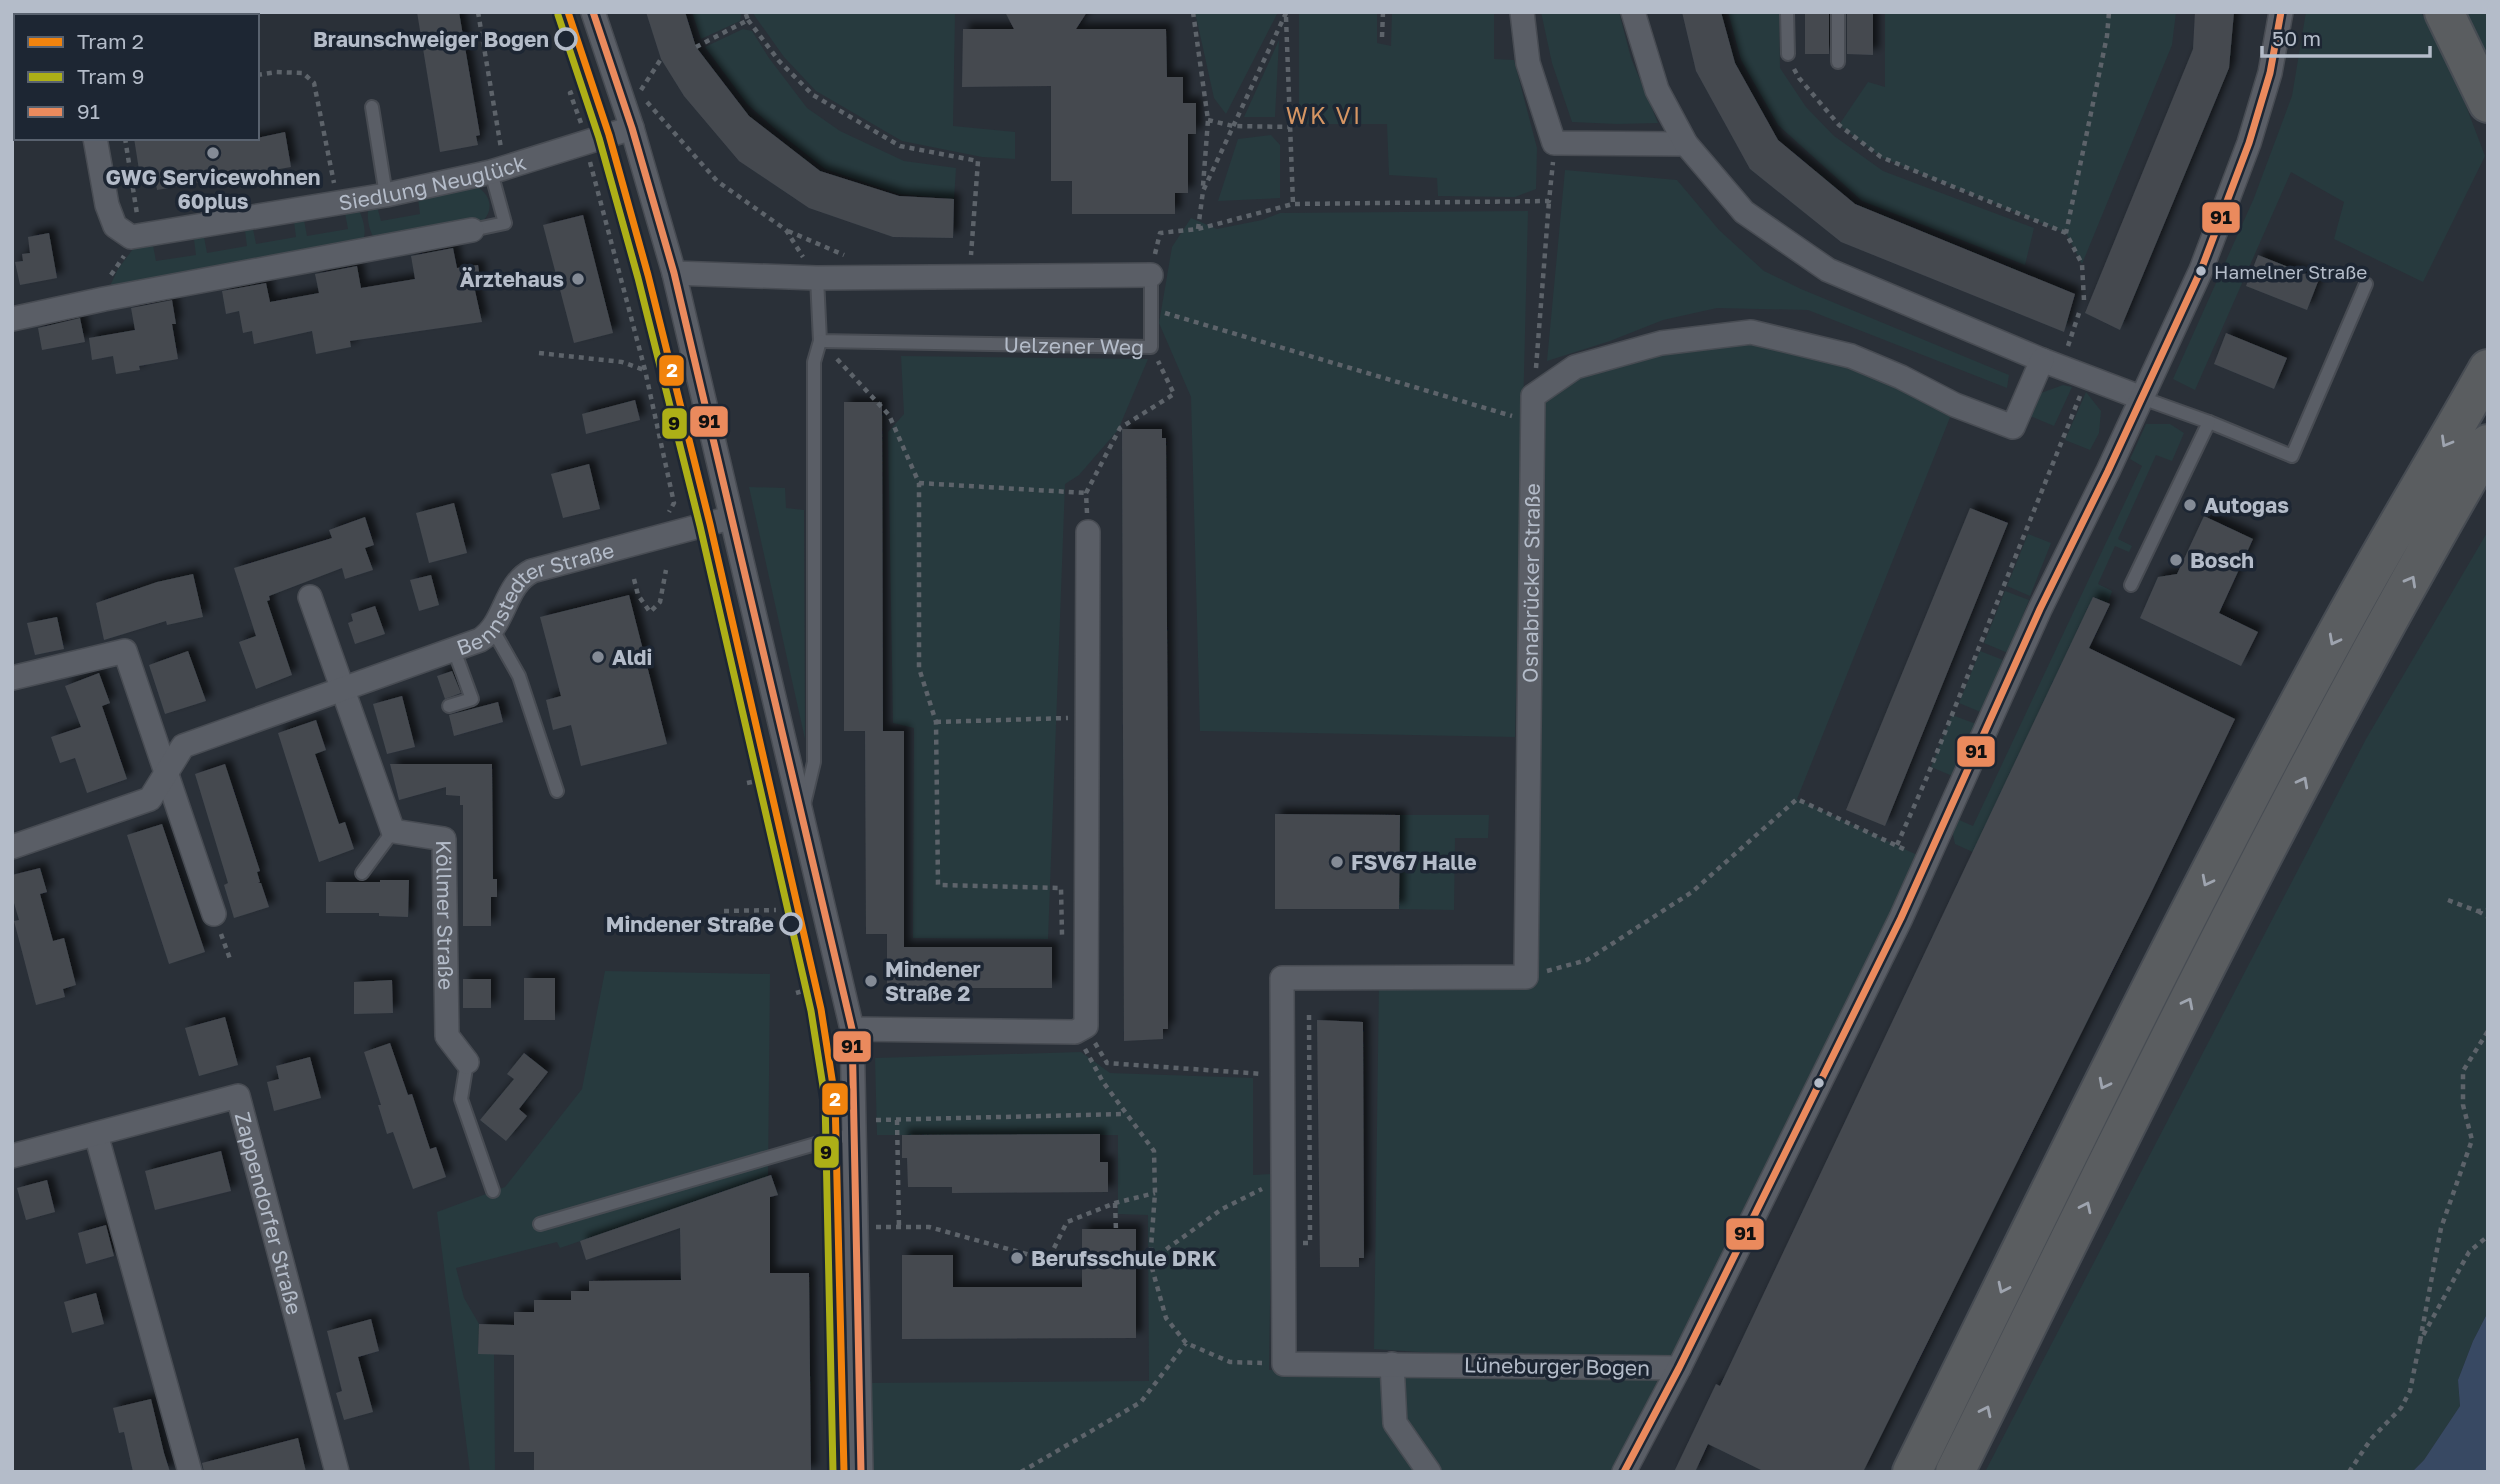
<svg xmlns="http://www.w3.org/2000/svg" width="2500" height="1484" viewBox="0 0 2500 1484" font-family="'Golos Text',sans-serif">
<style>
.green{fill:#273a3e}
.water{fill:#384963}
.building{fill:#444950;filter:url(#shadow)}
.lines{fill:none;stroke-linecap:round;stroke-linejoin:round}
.lane-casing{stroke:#484c53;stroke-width:16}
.street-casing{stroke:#484c53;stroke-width:26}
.highway-casing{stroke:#474c53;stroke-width:42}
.path{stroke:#5d636a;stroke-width:4.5;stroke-dasharray:5 5;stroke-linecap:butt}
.lane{stroke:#5a5e66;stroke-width:12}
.street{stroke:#5a5e66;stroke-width:23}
.highway{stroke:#5a5d60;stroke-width:38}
.bus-1-casing{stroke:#1d2633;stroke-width:12}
.bus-1{stroke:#ea8a5d;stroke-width:7}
.tram-1-casing{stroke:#1d2633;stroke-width:12}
.tram-2-casing{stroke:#1d2633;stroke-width:12}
.tram-1{stroke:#f1830d;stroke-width:7}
.tram-2{stroke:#adaf17;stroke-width:7}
.oneway{stroke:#9ea4af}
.stop-dot{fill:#1d2633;stroke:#b4bcc9;stroke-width:3.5}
.poi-dot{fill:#848b96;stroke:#1d2633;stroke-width:2.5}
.bus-dot{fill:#b4bcc9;stroke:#1d2633;stroke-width:2.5}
.labels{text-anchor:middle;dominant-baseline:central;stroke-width:7;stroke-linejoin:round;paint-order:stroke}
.bus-label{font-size:19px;fill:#b4bcc9;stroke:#1d2633;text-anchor:start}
.stop-label{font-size:21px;font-weight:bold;fill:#b4bcc9;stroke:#1d2633;text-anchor:end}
.poi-label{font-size:21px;font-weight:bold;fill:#b4bcc9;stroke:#1d2633;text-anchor:start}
.street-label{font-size:21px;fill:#b4bcc9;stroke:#1d2633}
.neighbourhood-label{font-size:23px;letter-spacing:2px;fill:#d59563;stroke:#1d2633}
.line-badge{stroke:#1d2633;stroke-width:2.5}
.badge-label{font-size:19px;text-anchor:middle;font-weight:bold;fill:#fff}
.pale-badge-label{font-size:19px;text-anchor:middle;font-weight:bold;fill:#111}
</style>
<defs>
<filter id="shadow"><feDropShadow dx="6" dy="-6" stdDeviation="3.5" flood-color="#0009"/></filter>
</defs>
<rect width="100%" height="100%" fill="#2a3038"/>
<path class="green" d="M692,12H741V13L740,21L701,39Z
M752,12H955L953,126L1015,132V159L982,157L902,141L816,91L784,57Z
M1195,12H1278L1226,114L1214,98Z
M1299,12H1377V43L1391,46L1392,12H1494V59L1514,60L1537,148L1536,189L1515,197L1438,196L1437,178L1389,175L1387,124H1299Z
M1541,12H1619L1631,58L1658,123L1617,124L1572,122L1552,63Z
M1728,12H1779L1780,68L1806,107L1834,136L1883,171L2034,228L2025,265L1862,201L1778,125L1741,60Z
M1885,12H2176L2172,45L2082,264L2066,233L1881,157L1839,125L1868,82L1885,87Z
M2306,12H2421L2458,85L2485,156L2423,282L2334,239L2344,202L2291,172L2195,390L2173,379L2254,198L2292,96Z
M2457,12H2488V76Z
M743,29L752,31L769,58L807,108L840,131L904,161L956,168L954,199L899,194L825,169L783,136L747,104L705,47Z
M1279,40L1275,117H1244Z
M1271,135L1280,145V198L1218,201L1238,139Z
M1565,170L1677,180L1719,230L1764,271L1801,289L2009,375L2007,388L1808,310L1717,308L1663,320L1610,341L1547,361Z
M476,186C491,195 495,210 481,223L374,238C369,231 366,215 369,207L377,206L381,221L420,214L418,198Z
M358,209C363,217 367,232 363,240L109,288L118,269L136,245H153L156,261L196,255L194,239L204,237L207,253L247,246L245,230L253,229L256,244L296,237L294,222L304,220L307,236L348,229L345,213Z
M1528,211L1515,737L1200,731L1191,397L1159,323L1172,247L1191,218L1217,229L1262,220L1280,213Z
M1755,333L1955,405L1797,799L1928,860L1624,1472H861L859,1383L1149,1381L1148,1215L1118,1214V1135H877L875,1058L1081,1052L1110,1073L1253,1078V1175L1272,1174L1269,1370L1664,1368L1374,1349L1379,980L1525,977L1533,396L1582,365Z
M901,356L1148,359L1118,430L1079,475L1065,484L1048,939L913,938L914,728L893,723L888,432L904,414Z
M2063,385L2072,387L2054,426L2030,416L2041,393Z
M2086,392L2101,411L2099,433L2090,450L2065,440Z
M2146,424H2170L2184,433L2172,461L2156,455L2118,539L2132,546L2129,552L2115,546L2098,584L2112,591L2108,603L2093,597L1975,847L1984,857L1955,844L1952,830L1957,819L1973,826L2142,466L2130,459Z
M749,487L785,488L786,508L804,510L805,739Z
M2488,531V1312L2473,1341L2458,1380L2460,1406L2424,1460L2412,1472H1985L2366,739Z
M2028,534L2051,543L2030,596L2007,586Z
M2005,591L2029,600L2008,653L1984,643Z
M1980,651L2003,660L1983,713L1959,703Z
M1952,715L1976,724L1955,777L1931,767Z
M1400,815H1489L1488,838H1455L1454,910L1399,909Z
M605,971L770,974L768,1177L560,1248L557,1242L456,1268L464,1298L479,1324L478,1353L494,1354L495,1472H470L437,1212L505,1187L582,1089Z"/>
<path class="water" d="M2488,1312V1472H2412L2424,1460L2460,1406L2458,1380L2473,1341Z"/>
<path class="building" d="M417,12H459L480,135L476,136L478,145L440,152Z
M646,12H685L696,47L749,116L820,171L899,196L954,199L953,238L893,237L809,208L739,161L684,96L661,59Z
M1005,12H1087L1076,29H1166L1167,77H1183V103H1196V134H1188V193H1175V214H1072V181H1051V86L962,87L963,29H1014Z
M1682,12H1721L1735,63L1778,140L1855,204L2075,294L2064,332L1841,242L1750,169L1696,71Z
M1805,12H1829V54H1805Z
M1847,12H1873V55L1847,54Z
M2195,12H2234L2229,68L2120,330L2085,313L2193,49Z
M285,132L291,167L157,190L153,168L139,170L134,138H257Z
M583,215L613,333L574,343L543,225Z
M49,233L57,278L20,285L15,262L23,261L22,254L30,253L28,237Z
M453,248L457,268L478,265L481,285L474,286L482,322L350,341L351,347L316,354L312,331L254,344L252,331L243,333L239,311L226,314L222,291L266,283L270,302L319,293L315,274L357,266L361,288L415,279L411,256Z
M2258,255L2319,279L2307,310L2246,286Z
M172,300L176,324H172L178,359L139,366L140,370L116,374L113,356L92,360L89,338L135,330L131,308Z
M80,318L85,342L42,350L38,328Z
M2226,333L2287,358L2274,389L2214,364Z
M635,400L640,420L586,434L582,414Z
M844,402H882L883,731H904V947H1052V988H887V934H866L865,731H844Z
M1122,429H1162V438H1166L1168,806V1029H1163V1039L1124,1041Z
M589,464L600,509L563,518L551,474Z
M454,503L467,553L429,563L416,513Z
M1970,508L2008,523L1885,826L1846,810Z
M2204,516L2253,539L2219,613L2258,632L2241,666L2140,618L2158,577L2177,574Z
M365,517L374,545L365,548L373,570L345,579L342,568L269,596L270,600L267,601L292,675L256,689L239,642L256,636L234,568L332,538L329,530Z
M193,574L203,617L167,625L166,621L104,640L96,603L157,582Z
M431,575L439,605L419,611L410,580Z
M629,595L667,744L581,766L571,725L553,730L546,700L561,696L540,617Z
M2093,597L2110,604L2089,648L2235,719L2150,895L1863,1472H1765L1708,1444L1695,1472H1674L1716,1384L1720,1386Z
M375,606L385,634L355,644L348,623L353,621L351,614Z
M57,617L64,649L35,655L27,623Z
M188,651L206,701L165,714L149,665Z
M452,671L461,693L445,699L437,676Z
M99,673L110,703L102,706L127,779L87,793L75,758L60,763L51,737L81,727L65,686Z
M402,696L415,747L387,754L373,704Z
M498,702L503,722L454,736L449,715Z
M316,720L326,750L315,754L339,824L345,822L354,849L319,862L278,733Z
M225,764L260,871L257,872L260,882L258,883H261L269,907L234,918L224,885L228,883L195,774Z
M390,764H492L493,879H497V897H491V926H463V805H460V796L446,795V787L399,800Z
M1275,814L1400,815L1399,909H1275Z
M162,824L205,952L169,964L127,835Z
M40,868L47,892L40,894L53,941L64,938L76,985L63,989L65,997L36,1005L14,921L19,920L12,896V875Z
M380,880H409L408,917L379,916V913H326V882H380Z
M524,978H555V1020H524Z
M463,979H491V1008H463Z
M392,980L393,1013L354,1014V982Z
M225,1017L238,1065L199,1076L185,1028Z
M1317,1020L1363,1022L1364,1258H1359V1267H1320Z
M390,1043L408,1095L412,1094L430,1149L436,1147L446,1177L413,1189L393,1132L387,1134L378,1105H381L364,1052Z
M524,1053L548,1072L519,1109L527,1116L506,1141L480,1120L514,1079L507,1074Z
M310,1057L321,1098L274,1111L267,1082L279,1079L276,1066Z
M1100,1134V1162H1108V1192L952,1193V1187H908L907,1158H902V1135Z
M221,1151L231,1191L155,1210L145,1171Z
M771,1175L778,1195L770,1197V1273H809L811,1472H534V1452H514V1355L478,1354L479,1324L514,1325V1312H534V1300H571V1291H589V1281L681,1280L680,1228L586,1260L580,1241Z
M47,1180L55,1212L26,1220L17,1188Z
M106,1225L114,1256L86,1264L78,1233Z
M1082,1229H1136V1338L902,1339V1255H953V1287H1082Z
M96,1293L104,1324L72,1333L64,1302Z
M371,1319L379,1351L358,1357L373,1412L344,1420L336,1393L342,1391L327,1331Z
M151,1399L164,1453L170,1472H133L124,1432L119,1433L113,1408Z
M298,1438L306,1472H204L202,1463Z"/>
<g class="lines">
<g class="lane-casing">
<g id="lane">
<path d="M1787,12L1788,54"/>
<path d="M1838,62V12"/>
<path d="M372,107L386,195"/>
<path d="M472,230L505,223L491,172"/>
<path id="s1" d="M817,278L820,341L1151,347V275"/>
<path d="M2209,422L2292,456L2366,284"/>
<path d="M2131,585L2209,422L2142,398"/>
<path d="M493,630L519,676L557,791"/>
<path d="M449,706L472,699L454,650"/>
<path d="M804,804L814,762V362L820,341"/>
<path d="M362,873L393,831"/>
<path d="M467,1062L461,1099L493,1191"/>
<path d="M540,1224L836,1138L855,1134"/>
</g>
</g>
<g class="street-casing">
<g id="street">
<path d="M593,12L632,128L674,273L852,1029L861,1472"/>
<path d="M1522,12L1528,63L1554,143L1686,144"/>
<path d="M1633,12L1657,90L1686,144L1744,212L1828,270L2042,360L2142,398"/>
<path id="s2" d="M95,138L107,205L115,226L131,237L386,195L491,172L632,128"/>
<path d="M674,273L817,278L1151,275"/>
<path d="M12,319L104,299L472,230"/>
<path id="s3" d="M310,597L393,831L444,839L447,1036L467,1062"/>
<path d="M12,678L125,651L214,914"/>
<path id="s4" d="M12,847L150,799L183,746L480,640C506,624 504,585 532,571L730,518"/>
<path d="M852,1029L1075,1032L1086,1026L1088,532"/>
<path d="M96,1134L190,1472"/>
<path id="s5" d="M12,1156L238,1096L337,1472"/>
<path d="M1392,1364L1395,1423L1429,1472"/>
<path id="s6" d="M1679,1368L1284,1364L1282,978L1526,977L1533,396L1575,367L1582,365L1661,343L1751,332L1851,356L1901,377L1955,405L2013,427L2042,360"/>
<path d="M1624,1472L1679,1368L1901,918L2040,609L2108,471L2201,270L2249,143L2270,73L2281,12"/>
</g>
</g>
<g class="highway-casing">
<path id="highway" d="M2444,12L2488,103
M1912,1472C2054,1184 2193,894 2348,613C2393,531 2442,451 2488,369
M1955,1472C2126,1126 2293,778 2488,444"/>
</g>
<path class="path" d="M478,12L501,148
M1193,12L1208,120L1203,186
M31,16L52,12
M1286,17L1293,204
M12,19L16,18
M748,20L779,61L813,95L900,146L978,161L971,255
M1382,37L1383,12
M696,47L748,20L745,12
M1794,69L1799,78L1839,125L1881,157L2066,233
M12,75H16
M257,75L276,72L303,73L314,83L334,183
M641,90L661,59
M647,102L717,181L786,230L803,257
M1208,120L1233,126L1290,127
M581,123L570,93L597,82
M125,138L137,214
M590,162L645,370L674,503L669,512
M1198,229L1203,191L1286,13
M788,231L844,255
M1155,254L1160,233L1198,229L1293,204L1549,201L1553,162
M111,275L124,256
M2084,300L2082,264L2066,233L2107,36L2109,12
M1165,313L1512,416
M2068,346L2079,313
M539,353L622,362L644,370
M837,359L889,415L919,483V668L936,722L938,885L1061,888L1062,935
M1536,368L1549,201
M919,483L1086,493
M1087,513L1086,493L1120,428L1174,394L1158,361
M634,579L638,595L650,612L660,602L666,570
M936,722L1068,718
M747,783L771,778
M1897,845L1927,777L2080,396
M2448,900L2477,911L2488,910
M724,911L776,910
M2478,911L2488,917
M221,934L230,959
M1547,971L1587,960L1692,892L1797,799L1908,851
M796,993L822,985
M1095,1043L1107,1063L1263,1074
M1085,1049L1103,1082L1154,1151L1155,1193L1150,1261L1166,1318L1186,1343L1230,1362L1262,1363
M876,1120L1126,1114
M897,1120L899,1227
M1115,1203L1116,1231
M876,1227H929L1048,1260L1067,1222L1115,1203L1155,1193
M1303,1243H1310L1309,1011
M1150,1261L1222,1209L1262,1189
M2420,1341L2441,1228L2472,1140L2463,1105V1071L2488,1031
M1021,1472L1141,1402L1186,1343
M2349,1472L2371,1439L2401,1408L2410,1391L2420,1341L2469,1252L2488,1236"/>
<use href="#lane" class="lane"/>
<use href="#street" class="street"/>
<use href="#highway" class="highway"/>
<g class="bus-1-casing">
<path id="bus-1" d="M593,12L632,128L674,273L852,1029L861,1472
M1624,1472L1679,1368L1901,918L2040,609L2108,471L2201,270L2249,143L2270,73L2281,12"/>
</g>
<use href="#bus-1" class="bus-1"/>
<g class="tram-1-casing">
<path id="tram-1" d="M568,12L609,135L648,275L710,524L821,1009L835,1098L844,1472"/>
</g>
<g class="tram-2-casing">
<path id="tram-2" d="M558,15L599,138L638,278L700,526L811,1011L825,1099L833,1472"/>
</g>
<use href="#tram-1" class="tram-1"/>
<use href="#tram-2" class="tram-2"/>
</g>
<defs><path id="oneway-chevron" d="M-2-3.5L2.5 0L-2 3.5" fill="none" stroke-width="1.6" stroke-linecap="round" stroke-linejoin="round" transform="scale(1.75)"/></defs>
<g class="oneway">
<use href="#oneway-chevron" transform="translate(2446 442) rotate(120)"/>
<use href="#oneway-chevron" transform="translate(2411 581) rotate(-61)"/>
<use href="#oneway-chevron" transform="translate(2334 640) rotate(118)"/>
<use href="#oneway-chevron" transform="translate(2303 782) rotate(-62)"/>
<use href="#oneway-chevron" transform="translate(2207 881) rotate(117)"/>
<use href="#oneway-chevron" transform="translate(2188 1003) rotate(-63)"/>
<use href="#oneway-chevron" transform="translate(2104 1084) rotate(117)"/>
<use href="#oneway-chevron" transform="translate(2086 1207) rotate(-64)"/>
<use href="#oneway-chevron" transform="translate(2003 1288) rotate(116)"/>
<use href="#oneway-chevron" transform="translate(1986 1411) rotate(-64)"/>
</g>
<g class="stop-dot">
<circle cx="566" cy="39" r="10"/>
<circle cx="791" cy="924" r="10"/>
</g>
<g class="poi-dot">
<circle cx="213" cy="153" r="7"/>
<circle cx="578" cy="279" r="7"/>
<circle cx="2190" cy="505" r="7"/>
<circle cx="2176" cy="560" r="7"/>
<circle cx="598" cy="657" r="7"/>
<circle cx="1337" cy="862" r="7"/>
<circle cx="871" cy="981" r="7"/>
<circle cx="1017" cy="1258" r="7"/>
</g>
<g class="bus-dot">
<circle cx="2201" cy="271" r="6"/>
<circle cx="1819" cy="1083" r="6"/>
</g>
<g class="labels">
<g class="bus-label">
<text x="2214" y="271">Hamelner Straße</text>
</g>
<g class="stop-label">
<text x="549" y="39">Braunschweiger Bogen</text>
<text x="774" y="924">Mindener Straße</text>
</g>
<g class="poi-label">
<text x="213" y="177" text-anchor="middle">GWG Servicewohnen<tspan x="213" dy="24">60plus</tspan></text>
<text x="564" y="279" text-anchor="end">Ärztehaus</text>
<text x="2204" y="505">Autogas</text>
<text x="2190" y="560">Bosch</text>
<text x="612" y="657">Aldi</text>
<text x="1351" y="862">FSV67 Halle</text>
<text x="885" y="969">Mindener<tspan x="885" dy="24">Straße 2</tspan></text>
<text x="1031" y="1258">Berufsschule DRK</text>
</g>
<g class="street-label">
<text stroke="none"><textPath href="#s2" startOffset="416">Siedlung Neuglück</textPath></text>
<text stroke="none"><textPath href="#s1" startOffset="317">Uelzener Weg</textPath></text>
<text stroke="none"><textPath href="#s6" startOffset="1419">Osnabrücker Straße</textPath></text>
<text stroke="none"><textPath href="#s4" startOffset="598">Bennstedter Straße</textPath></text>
<text stroke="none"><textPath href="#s3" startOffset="376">Köllmer Straße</textPath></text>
<text stroke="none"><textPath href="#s5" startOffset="355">Zappendorfer Straße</textPath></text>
<text transform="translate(1557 1366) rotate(1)">Lüneburger Bogen</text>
</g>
<g class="neighbourhood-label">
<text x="1324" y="115">WK VI</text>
</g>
</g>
<g class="line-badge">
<rect x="2201" y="201" width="40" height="33" rx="7" fill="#ea8a5d"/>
<rect x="658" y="354" width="27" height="33" rx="7" fill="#f1830d"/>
<rect x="689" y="405" width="40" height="33" rx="7" fill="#ea8a5d"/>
<rect x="661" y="407" width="27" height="33" rx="7" fill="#adaf17"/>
<rect x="1956" y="735" width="40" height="33" rx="7" fill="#ea8a5d"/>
<rect x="832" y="1030" width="40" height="33" rx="7" fill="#ea8a5d"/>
<rect x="821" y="1082" width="28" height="34" rx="7" fill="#f1830d"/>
<rect x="813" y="1135" width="27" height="34" rx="7" fill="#adaf17"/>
<rect x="1725" y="1217" width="40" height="34" rx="7" fill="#ea8a5d"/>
</g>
<g class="badge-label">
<text x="672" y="377">2</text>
<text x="835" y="1106">2</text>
</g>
<g class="pale-badge-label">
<text x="2221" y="224">91</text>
<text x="709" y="428">91</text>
<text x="674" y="430">9</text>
<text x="1976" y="758">91</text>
<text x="852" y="1053">91</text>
<text x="826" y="1159">9</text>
<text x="1745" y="1240">91</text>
</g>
<rect width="2500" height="1484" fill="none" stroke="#b4bcc9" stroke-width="28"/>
<rect x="14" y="14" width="245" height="126" fill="#1d2633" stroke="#59626f" stroke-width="2"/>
<rect x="28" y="37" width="35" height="10" fill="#f1830d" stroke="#59626f" stroke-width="2"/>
<text x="77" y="49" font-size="21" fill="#b4bcc9">Tram 2</text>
<rect x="28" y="72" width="35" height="10" fill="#adaf17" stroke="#59626f" stroke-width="2"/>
<text x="77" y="84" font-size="21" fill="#b4bcc9">Tram 9</text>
<rect x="28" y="107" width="35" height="10" fill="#ea8a5d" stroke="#59626f" stroke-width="2"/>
<text x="77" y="119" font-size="21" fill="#b4bcc9">91</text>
<path d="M2262 46v10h168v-10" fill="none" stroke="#b4bcc9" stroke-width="3.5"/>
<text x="2272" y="46" font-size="21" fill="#b4bcc9" stroke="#1d2633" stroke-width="5" paint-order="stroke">50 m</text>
</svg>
